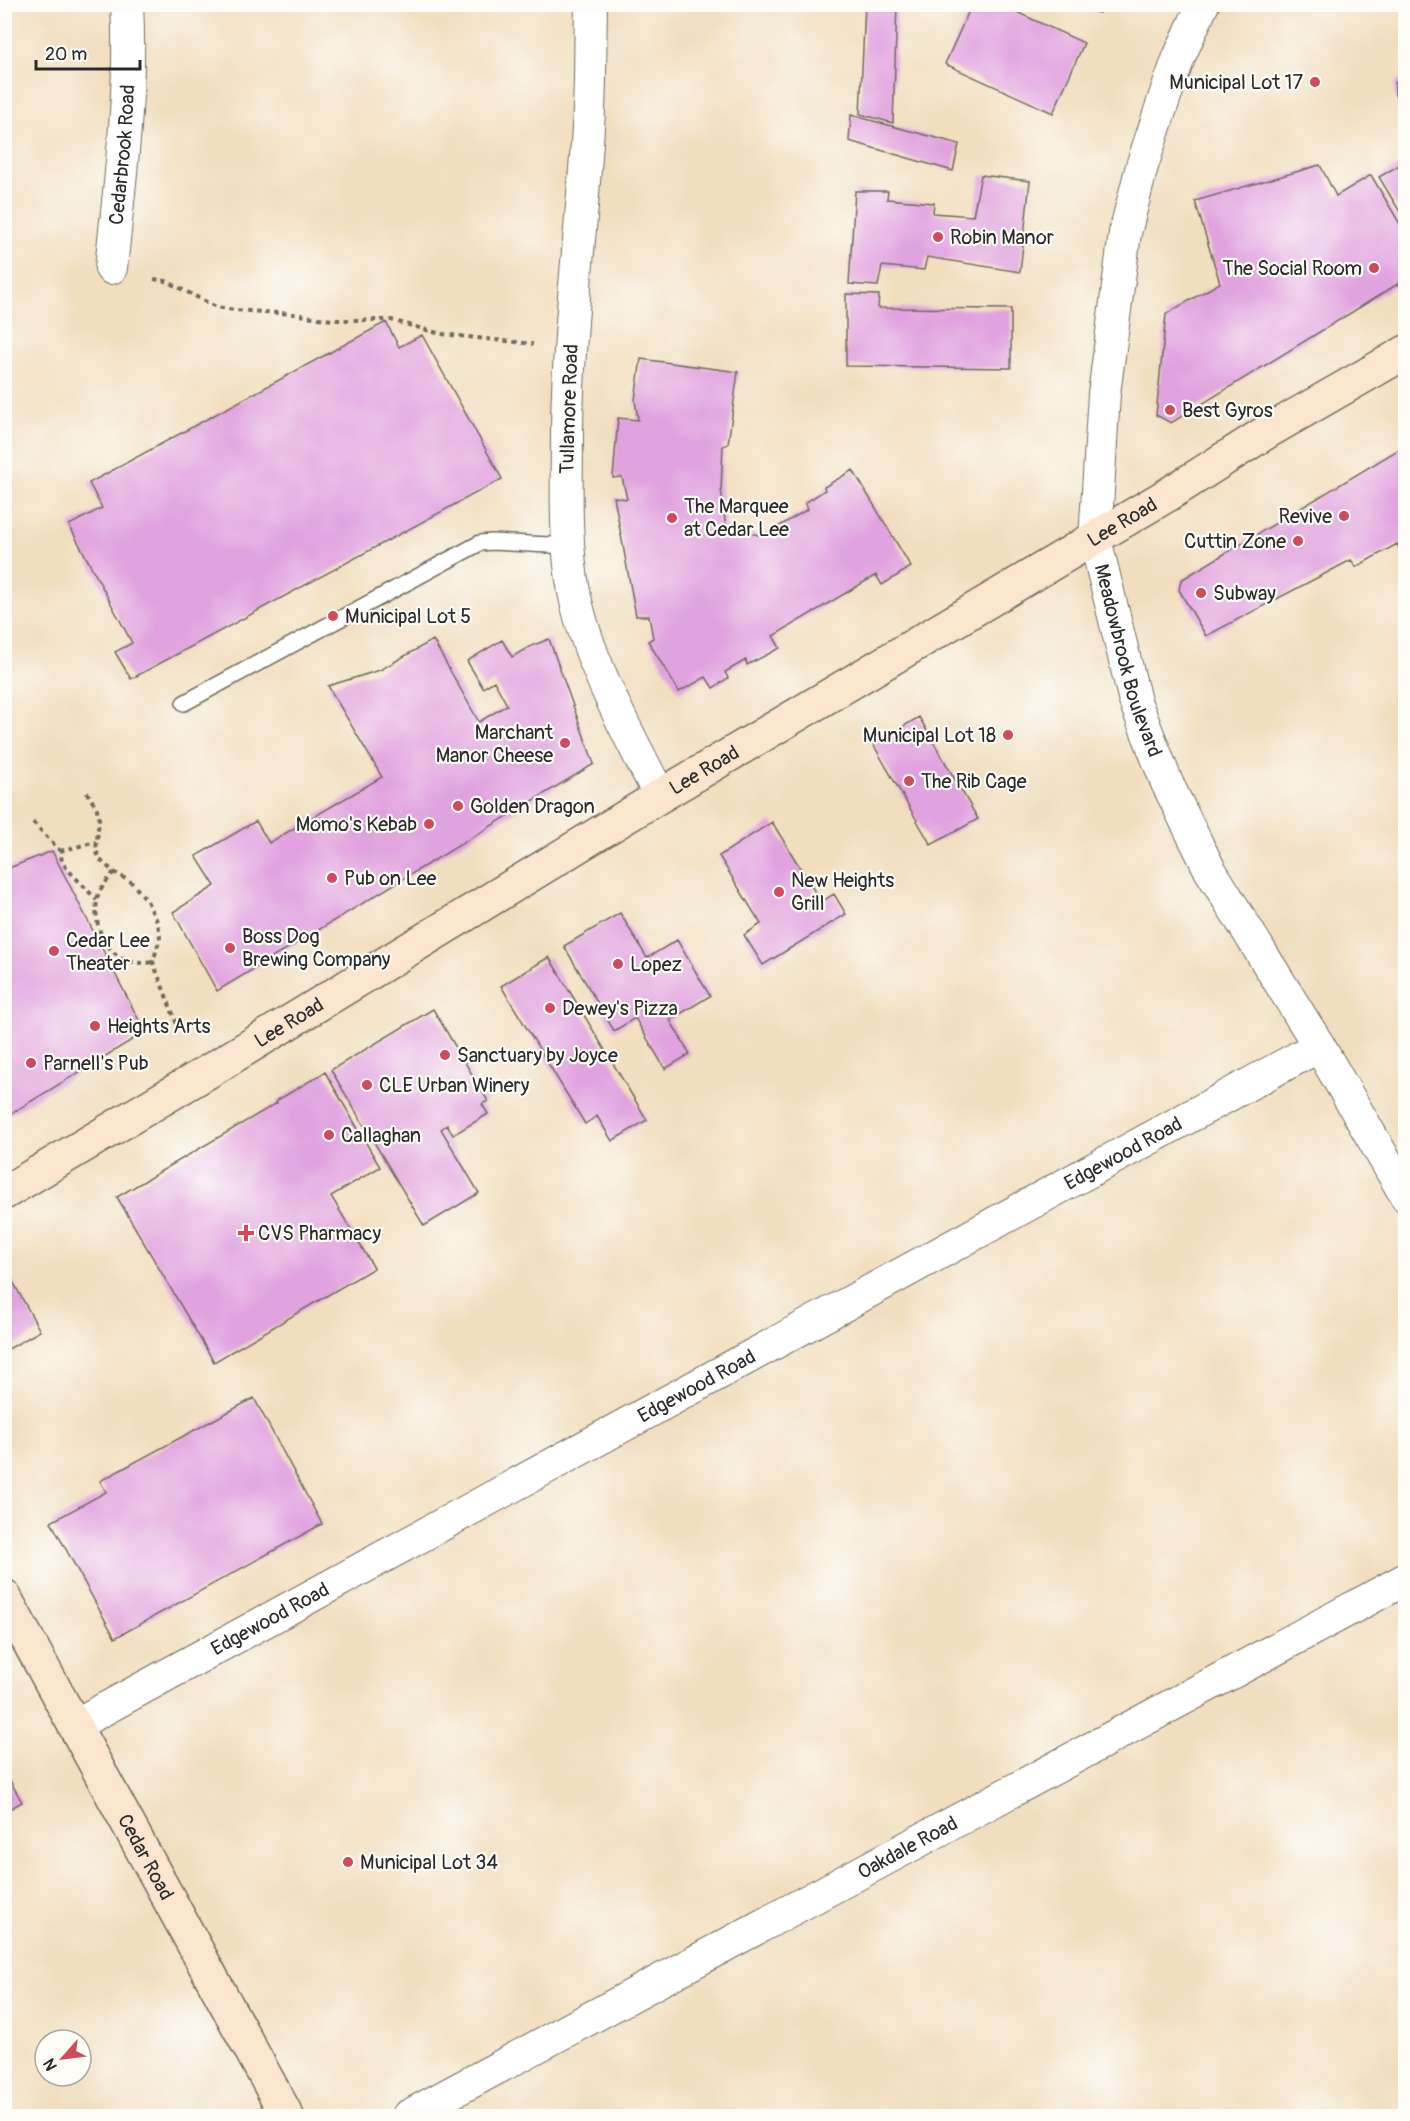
<svg xmlns="http://www.w3.org/2000/svg" width="1410" height="2121" viewBox="0 0 1410 2121" font-family="Pangolin,sans-serif">
<style>
.building{fill:#e1a3df}
.lines{fill:none;stroke-linecap:round;stroke-linejoin:round}
.lane-casing{stroke:#706a5f;stroke-width:18}
.street-casing{stroke:#706a5f;stroke-width:34}
.secondary-casing{stroke:#706a5f;stroke-width:36}
.path{stroke:#706a5f;stroke-width:4;stroke-dasharray:4.5 4.5;stroke-linecap:butt}
.lane{stroke:#fff;stroke-width:15}
.street{stroke:#fff;stroke-width:32}
.secondary{stroke:#fbe5cf;stroke-width:33}
.poi-dot{fill:#d1495b;stroke:#fdfcf7;stroke-width:2}
.labels{text-anchor:middle;dominant-baseline:central;stroke-width:4.5;stroke-linejoin:round;paint-order:stroke}
.poi-label{font-size:20px;fill:#2b2b2b;stroke:#fdfcf7;text-anchor:start}
.street-label{font-size:20px;fill:#2b2b2b;stroke:#fdfcf7}
</style>
<rect width="100%" height="100%" fill="#fdfcf7"/>
<filter id="ink" filterUnits="userSpaceOnUse"><feTurbulence type="fractalNoise" baseFrequency=".0167" numOctaves="2"/><feDisplacementMap in="SourceGraphic" scale="12" xChannelSelector="R" yChannelSelector="G"/><feConvolveMatrix kernelMatrix="1 2 1 2 8 2 1 2 1" color-interpolation-filters="sRGB"/></filter>
<filter id="wash" filterUnits="userSpaceOnUse"><feTurbulence type="fractalNoise" baseFrequency=".008" numOctaves="4" result="noise"/><feDisplacementMap in="SourceGraphic" scale="24" xChannelSelector="R" yChannelSelector="G"/><feGaussianBlur stdDeviation="1.35" result="paint"/><feColorMatrix in="noise" values="0 0 0 0 0 0 0 0 0 0 0 0 0 0 0 0 0 1.4 0 .05"/><feComposite in="paint" operator="in"/></filter>
<g filter="url(#wash)">
<rect width="100%" height="100%" fill="#f1debf"/>
<g id="blocks">
<path class="building" d="M865,4H897L893,123L860,114Z
M972,4H999L1084,43L1053,113L945,64Z
M1079,4H1103L1099,13Z
M1406,77V111L1395,95V83Z
M851,115L959,144L953,171L849,141Z
M1406,161V222L1379,177Z
M1320,165L1336,196L1371,175L1406,234V279L1171,423L1156,415L1166,314L1220,283L1195,201Z
M981,175L1030,181L1020,272L927,257L924,270L882,266L878,286L849,284L855,191H888L887,199L934,203L933,213L973,216Z
M846,294L879,295L878,308L1011,309V368L846,366Z
M386,322L399,347L422,335L502,479L131,679L115,652L132,643L69,525L102,508L89,483Z
M641,359L738,372L728,444L723,446L721,489L726,528L763,536L808,509L805,503L825,490L824,487L853,470L911,567L882,585L876,575L773,636L780,648L747,665L746,660L725,672L728,678L713,688L706,677L679,692L648,641L653,638L649,616H636L614,497L627,499L622,477L613,478L618,418L638,420L635,400Z
M1406,445V560L1397,544L1356,567L1351,560L1206,636L1179,590L1181,580Z
M549,639L594,764L217,991L173,912L215,886L196,856L256,821L269,843L382,777L328,686L380,670L433,640L479,722L507,705L494,681L483,688L467,661L502,640L512,657L529,647Z
M919,717L978,819L931,845L873,744Z
M772,822L821,902L834,894L846,914L763,965L744,935L761,924L719,856Z
M52,851L145,1032L4,1118V870Z
M620,913L647,958L677,940L710,996L670,1020L690,1054L665,1069L635,1018L614,1031L564,946Z
M549,957L647,1120L612,1141L597,1116L585,1124L501,986Z
M433,1009L488,1101L482,1104L488,1114L453,1135L447,1125L441,1129L479,1193L424,1226L331,1070Z
M325,1072L380,1167L331,1196L374,1268L214,1362L117,1197L277,1103L276,1101Z
M5,1267L40,1331L5,1351Z
M254,1398L322,1524L115,1638L51,1522L106,1492L100,1481Z
M4,1770L22,1802L4,1812Z"/>
</g>
</g>
<g filter="url(#ink)">
<use href="#blocks" fill-opacity="0" stroke="#706a5f" stroke-width="1.5"/>
<g class="lines">
<g class="lane-casing">
<path id="lane" d="M184,703L480,543L492,542L568,546"/>
</g>
<g class="street-casing">
<g id="street">
<path d="M591,4C590,45 591,86 588,127C582,228 568,328 567,429C567,484 564,538 574,592C588,662 628,733 660,796"/>
<path id="s1" d="M1203,4L1179,57L1164,99L1142,166L1125,233L1104,394L1095,539L1135,701L1167,783L1210,870L1319,1046L1406,1196"/>
<path id="s2" d="M111,268C120,181 132,93 127,4"/>
<path id="s3" d="M75,1725L1319,1046"/>
<path id="s4" d="M408,2116L1406,1579"/>
</g>
</g>
<g class="secondary-casing">
<g id="secondary">
<path id="s5" d="M4,1193L214,1068L660,796L1169,494L1265,433L1406,352"/>
<path id="s6" d="M4,1596L287,2116"/>
</g>
</g>
<path class="path" d="M154,279L166,281L216,307L234,310L293,314L332,320H391L441,334L533,344
M87,792L97,809L99,819L96,850L100,860L114,872L131,882L146,899L158,923L160,938L153,962L178,1027
M33,822L60,851L62,861L67,869L97,900
M60,851L96,842
M114,872C107,881 98,890 97,901C92,937 116,969 153,962"/>
<use href="#lane" class="lane"/>
<use href="#street" class="street"/>
<use href="#secondary" class="secondary"/>
</g>
</g>
<g class="poi-dot">
<circle cx="1315" cy="82" r="6"/>
<circle cx="938" cy="237" r="6"/>
<circle cx="1374" cy="268" r="6"/>
<circle cx="1170" cy="410" r="6"/>
<circle cx="1344" cy="516" r="6"/>
<circle cx="672" cy="518" r="6"/>
<circle cx="1298" cy="541" r="6"/>
<circle cx="1201" cy="593" r="6"/>
<circle cx="333" cy="616" r="6"/>
<circle cx="1008" cy="735" r="6"/>
<circle cx="565" cy="743" r="6"/>
<circle cx="909" cy="781" r="6"/>
<circle cx="458" cy="806" r="6"/>
<circle cx="429" cy="824" r="6"/>
<circle cx="332" cy="878" r="6"/>
<circle cx="779" cy="892" r="6"/>
<circle cx="230" cy="948" r="6"/>
<circle cx="54" cy="951" r="6"/>
<circle cx="618" cy="964" r="6"/>
<circle cx="550" cy="1008" r="6"/>
<circle cx="95" cy="1026" r="6"/>
<circle cx="445" cy="1055" r="6"/>
<circle cx="31" cy="1063" r="6"/>
<circle cx="367" cy="1085" r="6"/>
<circle cx="329" cy="1135" r="6"/>
<path d="M243 1224h6v6h6v6h-6v6h-6v-6h-6v-6h6z"/>
<circle cx="348" cy="1862" r="6"/>
</g>
<g class="labels">
<g class="poi-label">
<text x="1303" y="82" text-anchor="end">Municipal Lot 17</text>
<text x="950" y="237">Robin Manor</text>
<text x="1362" y="268" text-anchor="end">The Social Room</text>
<text x="1182" y="410">Best Gyros</text>
<text x="684" y="506">The Marquee<tspan x="684" dy="23">at Cedar Lee</tspan></text>
<text x="1332" y="516" text-anchor="end">Revive</text>
<text x="1286" y="541" text-anchor="end">Cuttin Zone</text>
<text x="1213" y="593">Subway</text>
<text x="345" y="616">Municipal Lot 5</text>
<text x="553" y="732" text-anchor="end">Marchant<tspan x="553" dy="23">Manor Cheese</tspan></text>
<text x="996" y="735" text-anchor="end">Municipal Lot 18</text>
<text x="921" y="781">The Rib Cage</text>
<text x="470" y="806">Golden Dragon</text>
<text x="417" y="824" text-anchor="end">Momo's Kebab</text>
<text x="344" y="878">Pub on Lee</text>
<text x="791" y="880">New Heights<tspan x="791" dy="23">Grill</tspan></text>
<text x="242" y="936">Boss Dog<tspan x="242" dy="23">Brewing Company</tspan></text>
<text x="66" y="940">Cedar Lee<tspan x="66" dy="23">Theater</tspan></text>
<text x="630" y="964">Lopez</text>
<text x="562" y="1008">Dewey's Pizza</text>
<text x="107" y="1026">Heights Arts</text>
<text x="457" y="1055">Sanctuary by Joyce</text>
<text x="43" y="1063">Parnell's Pub</text>
<text x="379" y="1085">CLE Urban Winery</text>
<text x="341" y="1135">Callaghan</text>
<text x="258" y="1233">CVS Pharmacy</text>
<text x="360" y="1862">Municipal Lot 34</text>
</g>
<g class="street-label">
<text stroke="none"><textPath href="#s2" startOffset="114">Cedarbrook Road</textPath></text>
<text transform="translate(569 409) rotate(-88)">Tullamore Road</text>
<text stroke="none"><textPath href="#s5" startOffset="1304">Lee Road</textPath></text>
<text stroke="none"><textPath href="#s1" startOffset="676">Meadowbrook Boulevard</textPath></text>
<text stroke="none"><textPath href="#s5" startOffset="818">Lee Road</textPath></text>
<text stroke="none"><textPath href="#s5" startOffset="332">Lee Road</textPath></text>
<text stroke="none"><textPath href="#s3" startOffset="1194">Edgewood Road</textPath></text>
<text stroke="none"><textPath href="#s3" startOffset="708">Edgewood Road</textPath></text>
<text stroke="none"><textPath href="#s3" startOffset="222">Edgewood Road</textPath></text>
<text stroke="none"><textPath href="#s4" startOffset="567">Oakdale Road</textPath></text>
<text stroke="none"><textPath href="#s6" startOffset="297">Cedar Road</textPath></text>
</g>
</g>
<rect width="1410" height="2121" fill="none" stroke="#fdfcf7" stroke-width="24"/>
<g transform="translate(63 2058) rotate(242)"><circle r="28" fill="#fdfcf7" stroke="#a9a8a5" stroke-width="1.5"/>
<path d="M0-4.5L10 22L0 15L-10 22Z" fill="#d1495b"/>
<text y="-9" font-size="16" font-weight="bold" text-anchor="middle" fill="#2b2b2b">N</text>
</g>
<path d="M36 60v9h104v-9" fill="none" stroke="#2b2b2b" stroke-width="3"/>
<text x="45" y="60" font-size="18" fill="#2b2b2b" stroke="#fdfcf7" stroke-width="4.5" paint-order="stroke">20 m</text>
</svg>
